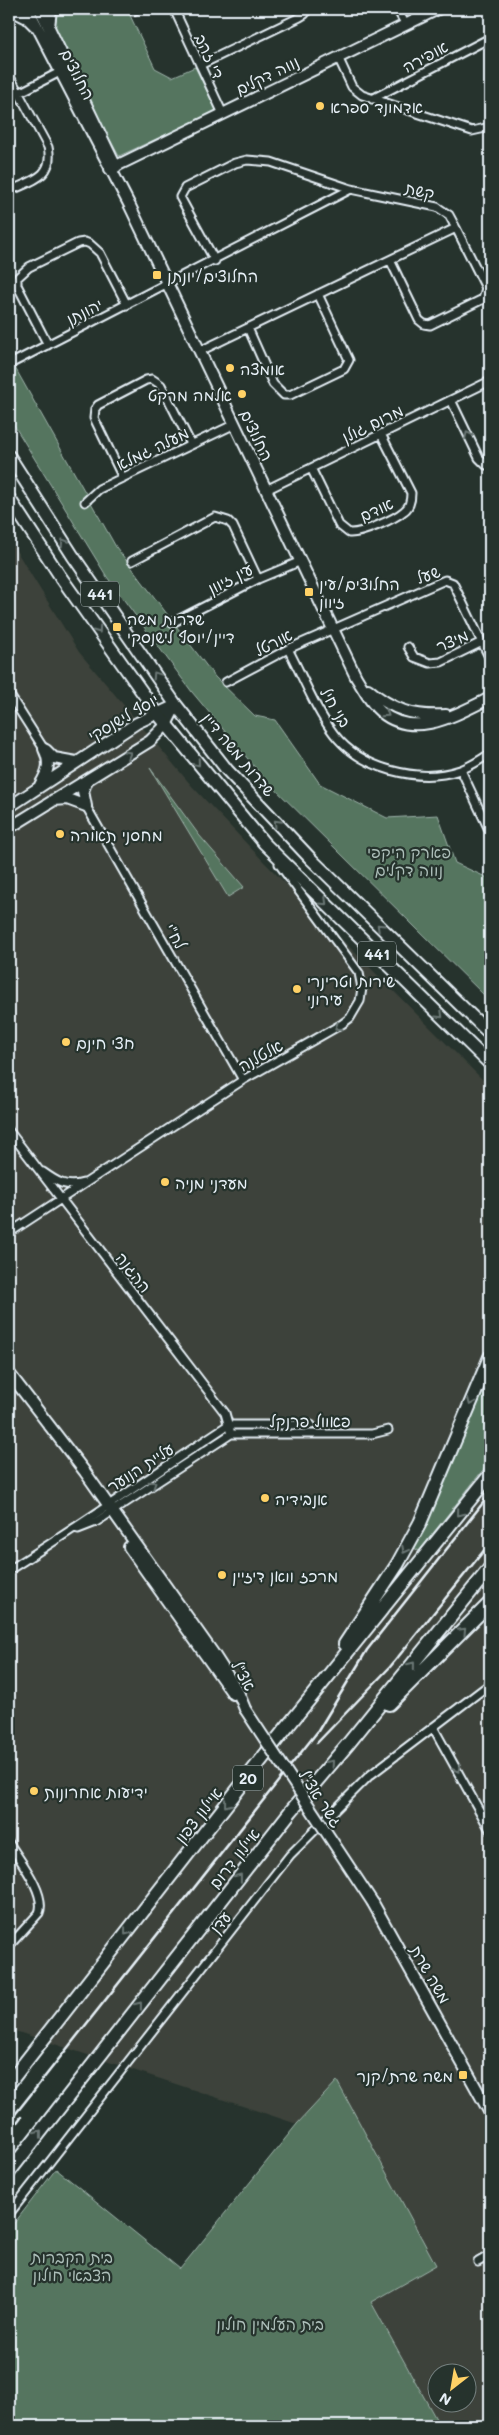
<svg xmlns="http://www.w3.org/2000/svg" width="499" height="2435" viewBox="0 0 499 2435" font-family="Mali,'Playpen Sans Hebrew',sans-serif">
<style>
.built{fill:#3c423a;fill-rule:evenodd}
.green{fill:#55755e;stroke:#9eb3ab}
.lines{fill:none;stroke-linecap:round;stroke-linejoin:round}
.street-casing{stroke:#e8f1f8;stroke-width:11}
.secondary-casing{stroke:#e8f1f8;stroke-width:14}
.primary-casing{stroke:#e8f1f8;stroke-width:15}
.highway-casing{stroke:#e8f1f8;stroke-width:16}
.street{stroke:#26332d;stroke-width:7}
.secondary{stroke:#26332d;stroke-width:10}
.primary{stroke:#26332d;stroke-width:11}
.highway{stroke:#26332d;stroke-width:12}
.rail{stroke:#e8f1f8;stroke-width:2.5}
.secondary-bridge-casing{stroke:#e8f1f8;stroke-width:14;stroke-linecap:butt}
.secondary-bridge{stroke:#26332d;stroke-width:10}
.oneway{stroke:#6a7674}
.poi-dot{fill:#ffd166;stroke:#26332d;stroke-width:2}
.labels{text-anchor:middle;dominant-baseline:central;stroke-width:4.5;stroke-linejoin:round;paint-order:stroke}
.shield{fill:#26332d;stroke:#aeb8bb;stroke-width:1}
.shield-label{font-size:15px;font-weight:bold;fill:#e8f1f8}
.street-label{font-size:16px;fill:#e8f1f8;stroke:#26332d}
.poi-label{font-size:16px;fill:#e8f1f8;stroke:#26332d;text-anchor:start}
.park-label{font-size:16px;fill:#adbfba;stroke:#26332d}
</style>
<rect width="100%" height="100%" fill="#26332d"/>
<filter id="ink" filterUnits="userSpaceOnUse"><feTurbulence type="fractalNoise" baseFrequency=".02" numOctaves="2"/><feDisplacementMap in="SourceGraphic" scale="10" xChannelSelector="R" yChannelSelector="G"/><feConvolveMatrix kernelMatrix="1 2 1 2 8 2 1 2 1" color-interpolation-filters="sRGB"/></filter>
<g filter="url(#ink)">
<path class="built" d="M9,539L79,652L191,785L265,863L490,1087V2426H440L371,2302L337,2081L297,2124L9,2029ZM436,2372H466V2402H436Z"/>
<path class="green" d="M56,9H127L155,68L172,77L195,67L217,111L119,156L60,47L55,34Z
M9,357L116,547L215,677L255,716L275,720L320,784L387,818L438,815L455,863L490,879V1001L263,777L192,692L107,577L9,417Z
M150,768L199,835L244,887L228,897Z
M490,1376V1461L419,1551L414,1548Z
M337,2081L436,2265L371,2302L440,2426H9V2230L56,2169L180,2269L297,2124Z"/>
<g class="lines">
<g class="street-casing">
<path id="street" d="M174,9L223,114
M397,9L406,25
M133,11L137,9
M338,57L352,87L362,95L472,131L490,127
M200,65L300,17L305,14L306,9
M9,75L48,147C55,177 31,181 9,191
M9,98L60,72
M372,99L490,38
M390,260L419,320L424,324L430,325L483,299L486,288L456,228
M215,261L180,197L185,188L235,163L247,160L271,162L351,189
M248,328L273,384L284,395H290L344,369L349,360L318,294
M48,345L17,285V278L29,267L78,243L85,242L90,244L100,253L127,305
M12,363L351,189L437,207L449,215L456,228L200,351
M451,400L479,458L486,465H490
M311,468L339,525L349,533C361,534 395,519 404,511C410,507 411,500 411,493L381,434
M123,478L94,418L95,409L98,405L146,380L152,379L161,385L191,444
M266,490L490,381
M85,502L99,489L235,424
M132,561L215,517L228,521L233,526L258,579
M172,623L258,579L301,561
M408,647L414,657L430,663L441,662L482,642
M288,649C303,677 315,709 334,734C361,769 418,784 460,770C470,767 481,759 490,754
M226,682L288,649L445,580L453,583L490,659
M9,694L44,749
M461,770L490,832
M86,806L243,1080
M9,1131L225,1413L231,1434
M43,1172C57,1182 66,1188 83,1183
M9,1233L243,1080L342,1024L350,1018L360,1001L362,988L359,973L279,864
M228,1425H311
M231,1434H372L388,1430
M78,1529L96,1522L231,1434
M9,1570C83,1524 155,1473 228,1425
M433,1727L490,1830
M9,1843C19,1859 47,1894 39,1913L9,1946
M9,2214L290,1855L369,1776L490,1684
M478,2262L490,2255"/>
</g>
<g class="secondary-casing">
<path id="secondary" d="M9,9L27,18L35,26
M28,9L130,206L356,677C363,688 370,703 381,712C415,740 457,714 490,698
M40,9L116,167
M49,27L51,9
M110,169L438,9
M368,689C392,710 414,717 446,715
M46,750L54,758L76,762
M40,785C48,772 51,763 44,749
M53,800L67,799L86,806L83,791L87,780
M9,807L137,723L176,705
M9,828L150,741L166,725L176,705
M9,1373L85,1472L213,1653L238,1692L245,1709
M129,1547L233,1694
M373,1903L490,2113"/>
</g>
<g class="primary-casing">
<path id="primary" d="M9,456L73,556L176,705L227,770L311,859L490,1034
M9,498L60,576L157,713L264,843L490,1064"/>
</g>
<g class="highway-casing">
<path id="highway" d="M345,1644L397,1565L420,1523L490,1357
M389,1704L490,1603
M9,2083L279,1737L490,1475
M9,2172L291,1811L348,1744L490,1568"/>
</g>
<use href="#street" class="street"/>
<use href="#secondary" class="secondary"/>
<use href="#primary" class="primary"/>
<use href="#highway" class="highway"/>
<path class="rail" d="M317,1743L390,1667L490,1543
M9,2122L318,1731L367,1650L490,1494
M9,2133L21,2117"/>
<g class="secondary-bridge-casing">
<path id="secondary-bridge" d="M245,1709L373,1903"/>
</g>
<use href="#secondary-bridge" class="secondary-bridge"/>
</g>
<defs><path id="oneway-chevron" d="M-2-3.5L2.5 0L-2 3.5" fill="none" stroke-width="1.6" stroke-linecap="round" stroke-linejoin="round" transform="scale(1.25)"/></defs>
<g class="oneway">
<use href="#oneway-chevron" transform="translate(468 435) rotate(-116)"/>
<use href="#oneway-chevron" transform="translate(64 542) rotate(-123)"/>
<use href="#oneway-chevron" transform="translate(98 630) rotate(55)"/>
<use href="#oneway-chevron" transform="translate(156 675) rotate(-124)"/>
<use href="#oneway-chevron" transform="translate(386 714) rotate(34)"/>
<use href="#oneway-chevron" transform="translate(128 754) rotate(-31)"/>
<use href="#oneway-chevron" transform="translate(197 763) rotate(50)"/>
<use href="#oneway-chevron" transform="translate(277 823) rotate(-133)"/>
<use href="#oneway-chevron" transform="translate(324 902) rotate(44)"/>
<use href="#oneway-chevron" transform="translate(380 927) rotate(-136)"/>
<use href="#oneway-chevron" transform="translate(440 1015) rotate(44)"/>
<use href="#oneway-chevron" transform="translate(338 1027) rotate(147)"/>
<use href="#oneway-chevron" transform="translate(471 1402) rotate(113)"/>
<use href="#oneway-chevron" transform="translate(153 1484) rotate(-33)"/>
<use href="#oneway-chevron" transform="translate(460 1513) rotate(129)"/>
<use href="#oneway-chevron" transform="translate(405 1550) rotate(118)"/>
<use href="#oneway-chevron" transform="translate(463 1631) rotate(-46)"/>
<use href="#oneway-chevron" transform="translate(412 1665) rotate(-51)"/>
<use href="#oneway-chevron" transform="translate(331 1763) rotate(-49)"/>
<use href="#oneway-chevron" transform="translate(457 1769) rotate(61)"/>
<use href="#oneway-chevron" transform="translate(227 1804) rotate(128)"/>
<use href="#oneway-chevron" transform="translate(239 1877) rotate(-52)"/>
<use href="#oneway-chevron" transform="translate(127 1932) rotate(128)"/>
<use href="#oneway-chevron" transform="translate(139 2005) rotate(-52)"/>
<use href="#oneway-chevron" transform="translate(39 2133) rotate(-52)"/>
</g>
</g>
<g class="poi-dot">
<circle cx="320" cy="106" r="5"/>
<rect x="152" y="270" width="10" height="10" rx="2.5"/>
<circle cx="230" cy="368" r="5"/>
<circle cx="242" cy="394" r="5"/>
<rect x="304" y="587" width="10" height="10" rx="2.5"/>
<rect x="112" y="622" width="10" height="10" rx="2.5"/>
<circle cx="60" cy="834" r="5"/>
<circle cx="297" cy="989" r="5"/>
<circle cx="66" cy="1042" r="5"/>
<circle cx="165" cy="1182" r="5"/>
<circle cx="265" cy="1498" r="5"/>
<circle cx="222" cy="1575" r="5"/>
<circle cx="34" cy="1791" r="5"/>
<rect x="458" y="2070" width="10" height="10" rx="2.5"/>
</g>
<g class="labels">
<g class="shield">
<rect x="81" y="581.5" width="38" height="25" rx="4"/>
<rect x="358" y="941.5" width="38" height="25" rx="4"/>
<rect x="233" y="1765.5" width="30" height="25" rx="4"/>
</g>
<g class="shield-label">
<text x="100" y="594">441</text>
<text x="377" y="954">441</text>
<text x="248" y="1778">20</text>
</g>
<g class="street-label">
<text transform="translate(210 56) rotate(65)">די זהב</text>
<text transform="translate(425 56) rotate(-28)">אופירה</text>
<text transform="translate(78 74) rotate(63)">החלוצים</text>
<text transform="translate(267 75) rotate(-26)">נווה דקלים</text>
<text transform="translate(420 190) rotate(13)">קשת</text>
<text transform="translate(84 311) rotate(-27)">יהונתן</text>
<text transform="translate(372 423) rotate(-26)">מרום גולן</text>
<text transform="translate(257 435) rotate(64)">החלוצים</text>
<text transform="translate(152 448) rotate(-26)">מעלה גמלא</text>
<text transform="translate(376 509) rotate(-25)">אודם</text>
<text transform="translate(428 574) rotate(-19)">שעל</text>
<text transform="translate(230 578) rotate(-27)">עין זיוון</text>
<text transform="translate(452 640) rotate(-23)">מיצר</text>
<text transform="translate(273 642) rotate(-27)">אורטל</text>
<text transform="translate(336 707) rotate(59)">בני חיל</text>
<text transform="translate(123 717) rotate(-30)">יוסף לישנסקי</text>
<text transform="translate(239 754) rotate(50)">שדרות משה דיין</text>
<text transform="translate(176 936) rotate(60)">לח"י</text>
<text transform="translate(260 1055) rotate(-29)">אלטלנה</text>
<text transform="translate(134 1272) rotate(52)">ההגנה</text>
<text x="310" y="1420">פאוול פרנקל</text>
<text transform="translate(140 1467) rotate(-33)">עליית הנוער</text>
<text transform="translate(244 1675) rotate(60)">אצ"ל</text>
<text transform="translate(321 1798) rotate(57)">גשר אצ"ל</text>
<text transform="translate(198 1815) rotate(-52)">איילון צפון</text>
<text transform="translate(234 1858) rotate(-52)">איילון דרום</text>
<text transform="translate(220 1922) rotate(-52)">עדן</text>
<text transform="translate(431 1974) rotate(60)">משה שרת</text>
</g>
<g class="poi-label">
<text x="330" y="106">אדמונד ספרא</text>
<text x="167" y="275">החלוצים/יונתן</text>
<text x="240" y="368">אומצה</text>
<text x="232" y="394" text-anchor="end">אלמה מרקט</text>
<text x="319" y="583">החלוצים/עין<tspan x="319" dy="18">זיוון</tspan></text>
<text x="127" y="618">שדרות משה<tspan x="127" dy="18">דיין/יוסף לישנסקי</tspan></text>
<text x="70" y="834">מחסני תאורה</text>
<text x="307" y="980">שירות וטרינרי<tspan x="307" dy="18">עירוני</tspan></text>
<text x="76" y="1042">חצי חינם</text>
<text x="175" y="1182">מעדני מניה</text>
<text x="275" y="1498">אנבידיה</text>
<text x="232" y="1575">מרכז וואן דיזיין</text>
<text x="44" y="1791">ידיעות אחרונות</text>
<text x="453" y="2075" text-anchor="end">משה שרת/קנר</text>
</g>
<g class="park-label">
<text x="409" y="851">פארק היקפי<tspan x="409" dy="18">נווה דקלים</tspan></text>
<text x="72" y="2256">בית הקברות<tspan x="72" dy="18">הצבאי חולון</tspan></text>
<text x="270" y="2323">בית העלמין חולון</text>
</g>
</g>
<rect width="499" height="2435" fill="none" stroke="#26332d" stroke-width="30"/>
<rect x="15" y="15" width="469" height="2405" fill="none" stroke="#e8f1f8" stroke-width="2" filter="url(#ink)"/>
<g transform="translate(452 2388) rotate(211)"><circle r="24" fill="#26332d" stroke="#747f7e"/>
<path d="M0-4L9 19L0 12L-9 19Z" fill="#ffd166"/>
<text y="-8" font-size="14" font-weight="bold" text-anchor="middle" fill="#e8f1f8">N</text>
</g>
</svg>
